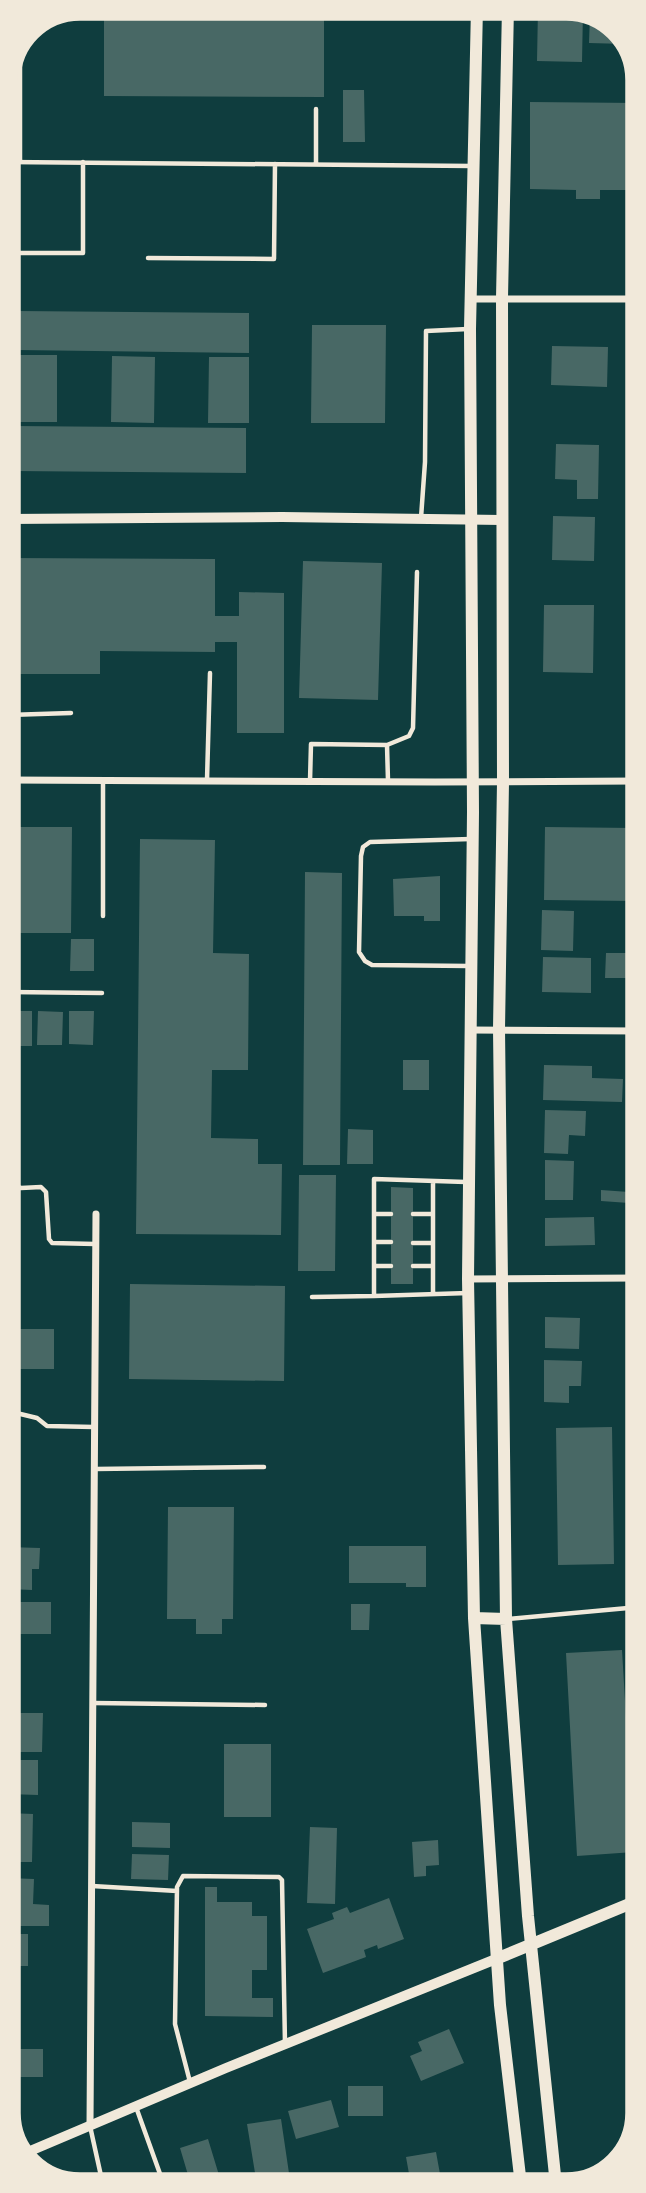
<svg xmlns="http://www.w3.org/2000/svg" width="646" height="2193" viewBox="0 0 646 2193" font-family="'Archivo Narrow',sans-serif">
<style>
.building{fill:#486865}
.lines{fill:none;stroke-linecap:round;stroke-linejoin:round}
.service{stroke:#f1e9da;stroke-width:4.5}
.minor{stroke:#f1e9da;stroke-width:7}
.tertiary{stroke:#f1e9da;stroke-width:10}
.secondary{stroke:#f1e9da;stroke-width:12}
.rim{fill:none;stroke:#f1e9da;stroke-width:3.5}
</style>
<rect width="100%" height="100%" fill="#0f3d3e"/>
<path class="building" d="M104,7H324V97L104,96Z
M538,8L583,11L582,62L537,61Z
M590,14L614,25L625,44L589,43Z
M343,90H364L365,142H343Z
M530,102L638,103V190H600V199H576V190L530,189Z
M17,311L249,313V353L17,350Z
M312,325H386L385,423H311Z
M552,346L608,347L607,387L551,385Z
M15,355H57V422H15Z
M112,356L155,357L154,423L111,422Z
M209,357H249V423H208Z
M14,426L246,428V473L13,471Z
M556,444L599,445L598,499H577V480L555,479Z
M553,516L595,517L594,561L552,560Z
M7,558L215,559V616H239V592L284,593V733H237V642H215V652L100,651V674H8Z
M303,561L382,563L378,700L299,698Z
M544,605H594L593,673L543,672Z
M14,827H72L71,933H8V890H17V846H14Z
M545,827L634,828V901L544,900Z
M140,839L215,840L213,953L249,954L248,1070H212L211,1138L258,1139V1164H282L281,1235L136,1234Z
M305,872L342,873L340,1165H303Z
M440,876V921H424V916H394L393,879Z
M542,910L574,911L573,951L541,950Z
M71,939H94V971H70Z
M606,953H633V978H605Z
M543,957L591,958V993L542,992Z
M8,1011H32V1046H8Z
M38,1011L63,1012L62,1045H37Z
M69,1011H94L93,1045L69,1044Z
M403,1060H429V1090H403Z
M544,1065L592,1066V1078L623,1079L622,1102L543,1100Z
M545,1110L586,1111L585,1136L569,1135L568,1154L544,1153Z
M348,1129L373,1130V1164H347Z
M545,1160L574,1161L573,1200H545Z
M299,1175H336L335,1271H298Z
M391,1187L413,1188V1284H391Z
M601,1190L629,1192V1203L601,1201Z
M8,1216H19L20,1329H54V1369H8Z
M594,1217L595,1245L545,1246V1218Z
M130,1284L285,1286L284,1381L129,1379Z
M545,1317L580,1318L579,1349L545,1348Z
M630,1332H638V1364H629Z
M544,1360L582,1361L581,1386H569V1403L544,1402Z
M612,1427L614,1564L558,1565L556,1428Z
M168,1507H234L233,1619H222V1634H196V1619H167Z
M349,1546H426V1587H406V1583H349Z
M8,1547L40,1548L39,1569H32V1590L8,1589Z
M8,1602H51V1634H8Z
M351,1604H370L369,1630H351Z
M622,1650L634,1852L577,1856L566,1653Z
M9,1713H43L42,1752H8Z
M224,1744H271V1817H224Z
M8,1760H38V1795L8,1794Z
M8,1813L33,1814L32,1862H8Z
M132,1822L170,1823V1848L132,1847Z
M310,1827L337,1828L335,1904L307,1903Z
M438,1840L439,1865L426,1866V1876L414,1877L412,1842Z
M132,1854L169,1855L168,1880L131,1879Z
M8,1878L34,1879L33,1904L49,1905V1926H8Z
M205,1887H217V1902H252V1916H267V1970H252V1998H273V2017L205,2016Z
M389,1898L404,1939L378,1949L377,1945L364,1950L366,1957L323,1973L307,1929L334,1919L332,1913L347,1907L350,1913Z
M8,1934H28V1966H14V1986H8Z
M449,2029L464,2063L421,2081L410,2056L422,2051L418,2042Z
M8,2049H43V2077H8Z
M348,2086H383V2116H348Z
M331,2100L339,2127L296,2139L288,2111Z
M281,2119L290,2180L257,2185L247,2124Z
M208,2139L222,2185H191L180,2148Z
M436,2152L442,2185H411L406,2157Z"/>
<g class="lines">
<path class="service" d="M7,162L472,166
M20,162V48
M316,164V109
M7,253H83V162
M148,258L274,259L275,164
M421,518L425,462L426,331L468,329
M8,715L71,713
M387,745L409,736L413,728L417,572
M207,780L210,673
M310,781L311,744L387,745L388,781
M103,916V780
M469,966L372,965L365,961L359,952L361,856L363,847L370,842L471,839
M8,992L102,993
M8,1166L13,1171L15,1186L21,1188L41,1187L46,1192L49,1239L52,1243L95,1244
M433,1181V1293
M466,1182L374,1179V1296L468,1293
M374,1214H391
M413,1214H433
M374,1242H391
M413,1243H433
M374,1266H391
M413,1266H433
M312,1297L374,1296
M8,1411L37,1418L47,1426L94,1427
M95,1469L264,1467
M507,1619L639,1607
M93,1703L265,1705
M92,1886L177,1891
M190,2082L175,2024L177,1887L183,1876L279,1877L282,1880L285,2044
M136,2107L164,2185
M90,2126L103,2185"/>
<path class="minor" d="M470,299H638
M8,780L435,782L638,781
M470,1030L638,1031
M468,1279L638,1278
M90,2125L96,1214"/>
<path class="tertiary" d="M7,519L282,517L502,520
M23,2154L226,2068L496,1959"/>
<path class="secondary" d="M477,7L470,329L473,812L468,1279L474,1618L500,2005L521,2185
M508,7L502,298L503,782L499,1029L506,1619L528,1916L556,2185
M474,1618L506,1619
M496,1959L639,1900"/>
</g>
<path d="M0 0H646V2193H0ZM80 19H566A61 61 0 0 1 627 80V2113A61 61 0 0 1 566 2174H80A61 61 0 0 1 19 2113V80A61 61 0 0 1 80 19Z" fill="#f1e9da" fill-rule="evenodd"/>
<path class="rim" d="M80 19H566A61 61 0 0 1 627 80V2113A61 61 0 0 1 566 2174H80A61 61 0 0 1 19 2113V80A61 61 0 0 1 80 19Z"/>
</svg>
